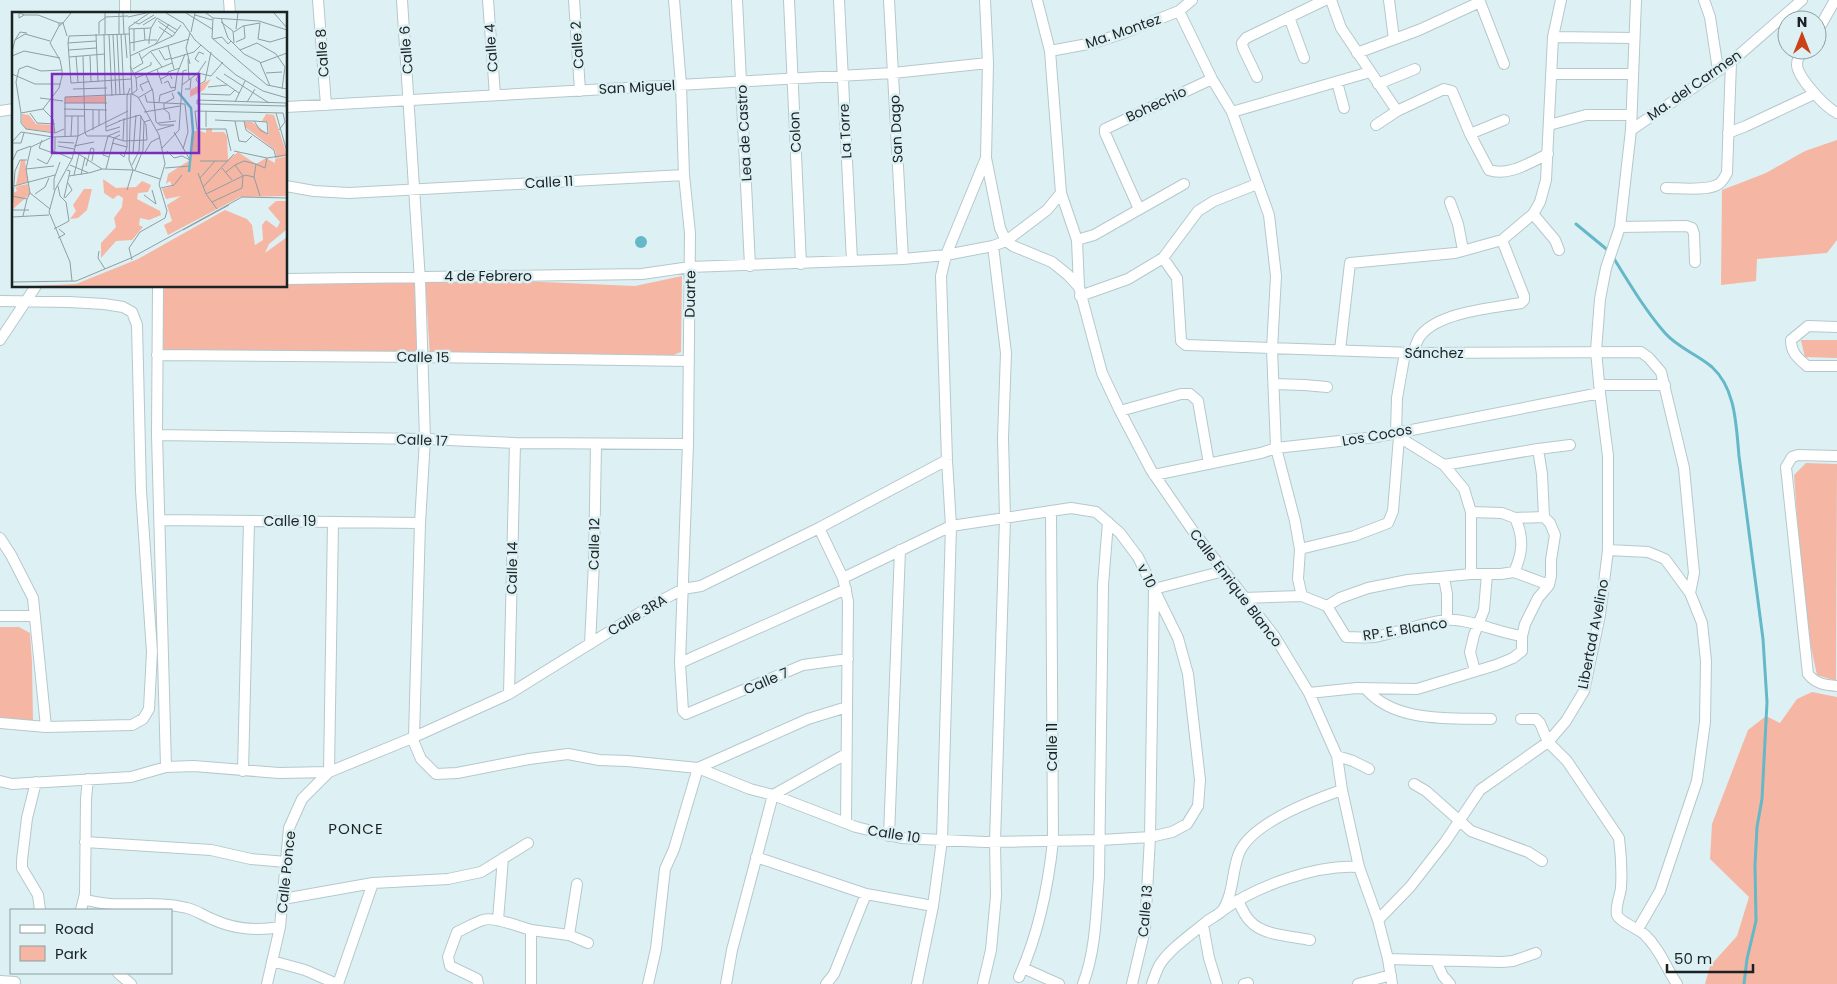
<svg xmlns="http://www.w3.org/2000/svg" width="1837" height="984" viewBox="0 0 1837 984" font-family="Poppins,sans-serif">
<style>
.green{fill:#f5b6a4}
.water{fill:#64b8c7}
.lines{fill:none;stroke-linecap:round;stroke-linejoin:round}
.stream{stroke:#64b8c7;stroke-width:3}
.minor-casing{stroke:#b5c8cc;stroke-width:12}
.minor{stroke:#fff;stroke-width:10}
.labels{text-anchor:middle;dominant-baseline:central;stroke-width:5;stroke-linejoin:round;paint-order:stroke}
.street-label{font-size:14px;fill:#1b2223;stroke:#ddf1f5}
.neighbourhood-label{font-size:15px;letter-spacing:1px;fill:#1b2223;stroke:#ddf1f5}
.inset-river{fill:none;stroke:#64b8c7;stroke-width:2.5}
.inset-road{fill:none;stroke:#8f9ea1;stroke-width:1}
.view{fill:#7b2cbf;fill-opacity:0.15;stroke:#7b2cbf;stroke-width:2.5}
.inset-edge{fill:none;stroke:#1b2223;stroke-width:2.5}
</style>
<rect width="100%" height="100%" fill="#ddf1f5"/>
<path class="green" d="M1837,140V240L1827,253L1757,259L1756,281L1721,285L1722,190L1766,173L1805,151Z
M682,276L681,352L661,360L430,357L425,277L635,286Z
M286,281H420L424,357L161,355L157,301L166,286H286Z
M1799,333L1801,340H1837V358L1805,357Z
M1806,463L1837,464L1836,681L1817,675L1804,615L1794,475Z
M0,627H19L30,633L32,663L33,723L0,720Z
M1812,692L1837,697V984H1705L1710,966L1737,936L1749,897L1710,859L1712,824L1748,730L1766,716L1780,723L1797,699Z"/>
<path class="water" d="M635 242a6 6 0 1 1 12 0a6 6 0 1 1-12 0Z"/>
<g class="lines">
<path class="stream" d="M1576,224L1610,252
M1613,257C1629,283 1645,310 1665,333C1678,348 1697,354 1712,367C1736,389 1736,425 1739,456L1763,639L1767,702L1762,799L1757,827L1755,865L1756,921L1747,959L1744,984"/>
<g class="minor-casing">
<path id="minor" d="M125,0V14
M229,0L230,14
M318,0L326,105
M402,0L420,281L425,439L420,523L414,737
M488,0L495,95
M574,0L580,91
M674,0L681,85L684,175L690,233L688,444L680,663L683,711L686,714L803,665L848,659
M737,0L750,266
M789,0L801,264
M839,0L852,261
M889,0L903,259
M985,0L988,63L986,158L1000,228L1006,241
M1331,0L1341,28L1397,111L1376,125
M1389,0L1394,39
M1704,0L1710,17L1718,70
M1179,11L1212,79L1232,112L1269,215L1276,276L1272,349L1276,448L1295,521L1300,549L1298,579L1302,596L1327,606L1346,637C1355,637 1365,638 1374,637C1398,633 1421,623 1446,620C1468,618 1499,633 1522,636
M1289,17L1304,58
M1817,32L1835,0
M1553,37L1634,38
M1803,50C1799,55 1797,59 1797,65C1798,78 1825,107 1837,113
M1050,51L1093,43L1124,33L1179,11L1192,0
M1357,53L1419,30L1480,2L1504,64
M1551,74H1633
M1257,77L1243,48L1242,43L1246,38L1325,0
M1337,82L1344,108
M1378,84L1415,69
M286,107L893,73L988,63
M0,111L14,109
M1397,111L1444,89L1452,91L1470,134L1489,170C1508,177 1531,162 1548,154
M1232,112L1370,72
M1549,125L1586,115H1631
M1631,130L1731,62L1802,0
M1728,133L1746,126L1814,94
M1470,134L1504,120
M286,186L314,191L349,193L684,175
M1666,188C1679,188 1706,191 1717,185C1722,183 1724,178 1727,173L1731,62
M1061,193L1077,240L1094,235L1184,184
M1450,202L1458,224L1463,250
M1139,209L1105,133V129L1212,79
M1533,214L1555,240L1559,250
M1620,227L1686,226L1692,228L1694,234L1695,262
M1077,240L1079,287
M1006,241L1013,246L1052,262L1068,275L1079,287L1102,373L1120,411L1151,470L1193,531L1275,637L1309,693L1337,756L1342,790L1359,867L1378,920L1388,959L1392,984
M1163,258L1177,278L1181,341L1186,345L1413,353L1641,352L1649,358L1661,372L1684,468L1694,573L1690,593L1702,623L1706,661L1705,722L1697,781L1660,891L1638,929
M286,279L642,274L690,267L903,259L946,255L993,246L1006,241L1047,210L1061,193L1050,51L1037,0
M158,286L157,435L166,767
M1080,296L1128,279L1163,258L1198,211L1214,201L1257,184
M0,301L69,302L104,304L123,307L132,312L137,325L141,491L152,652L149,709L143,719L132,725L46,727L0,723
M1837,327L1808,326L1791,340C1791,353 1798,358 1807,366H1837
M0,340L36,286
M1340,350L1350,263L1455,253L1502,240L1533,214L1540,202L1546,180L1553,37L1561,0
M1405,353L1397,398L1396,433L1399,437L1444,465L1464,489L1471,512V574
M1413,353C1415,348 1417,339 1421,335C1440,312 1492,308 1521,303L1524,300V296L1502,240
M157,355L424,357L689,361
M1274,384L1304,385L1327,387
M1599,385H1665
M1120,411L1181,394H1190L1198,401L1209,464
M157,435L425,439L515,443L688,444
M1538,449L1570,445
M1837,456L1798,455L1792,457L1786,467L1808,674C1816,684 1825,685 1837,686
M1444,465L1538,449L1542,474L1544,517
M1154,475L1261,453L1276,448L1376,437L1600,393
M160,520L420,523
M819,528L843,578L848,601L846,823
M0,538L11,555L33,598L46,727
M1300,549L1354,536L1388,523L1393,511L1399,437
M1608,550L1648,552L1665,559L1690,593
M1514,572C1523,553 1524,537 1515,518
M1444,578L1447,594V620
M1244,598L1302,596
M1327,606L1340,598L1368,588L1408,580L1471,574H1501L1514,572L1549,585
M0,616H35
M590,644L594,562L596,444
M680,663L846,589
M1475,671L1470,652L1474,635L1484,610L1487,574
M1366,689C1395,723 1451,718 1491,719
M1309,693L1357,688L1417,689L1496,665L1513,658L1522,651V636L1525,624L1538,598L1549,585L1551,576V560L1555,535L1550,523L1544,517L1515,518L1502,513L1471,512
M509,694L515,443
M1521,719H1536L1540,723L1548,742L1567,761L1619,838C1621,854 1622,872 1621,888C1620,896 1615,907 1617,915C1620,922 1639,929 1645,935C1660,949 1666,968 1677,984
M412,738L421,759L436,774L457,773L529,759L568,754L599,760L627,761L698,768L808,719L847,707
M1337,756L1353,761L1369,769
M698,768L750,789L773,795L856,827L901,838L985,842L1101,840L1150,837L1172,832L1187,824L1198,806L1200,780L1188,674L1178,638L1138,557L1120,533L1096,512L1071,508L951,526L843,578
M243,771L249,521
M329,772L333,522
M0,781L12,784L131,777L166,767L194,766L279,773L329,772L412,738L509,694L649,607L683,589L701,586L819,528L947,460
M36,782L27,818L22,860V868L38,895L40,910
M1414,784L1426,791L1471,831L1528,852L1542,861
M889,836L900,550
M85,842L211,850L251,859L286,862
M756,857L866,894L933,906
M84,899C117,910 153,899 187,908C196,910 204,916 212,919C233,929 258,931 280,927
M283,899L373,883L448,879L481,872L528,843
M1238,900C1241,907 1244,915 1250,921C1263,936 1292,936 1310,940
M81,910L85,894L86,799L88,779
M1222,911C1256,886 1317,864 1359,867
M498,920L503,858
M1378,920L1410,887L1445,842L1480,790L1548,742L1566,721L1584,691L1600,615L1608,550V456L1600,393L1596,351L1600,299L1606,268L1620,227L1631,130L1636,0
M1203,925L1209,958L1217,984
M531,930L569,935L588,943
M569,935L577,884
M1388,959L1502,962L1513,961L1536,953
M272,961L305,970L337,984
M1436,961L1443,976L1450,984
M1023,968L1059,984
M118,973L131,984
M1019,977C1039,933 1048,888 1053,841L1051,511
M0,981L15,982
M267,984L280,927L289,828L302,799L329,772
M338,984L373,883
M478,984L477,979L450,966L448,957L457,932C466,928 474,923 483,920C493,916 520,927 531,930V984
M648,984L656,949L665,869L674,849L698,768
M726,984L732,950L773,795L846,754
M826,984L834,974L866,894
M917,984L933,906L942,840L951,526L947,460L941,276L946,255L986,158
M983,984L991,950L996,896L995,842L1005,518L1003,438L1006,353L993,246
M1083,984C1096,950 1096,913 1099,877L1103,585L1108,522
M1132,984L1145,929L1150,837L1154,589L1224,571
M1152,984C1154,978 1156,972 1159,966C1168,950 1192,934 1206,922C1211,918 1218,915 1222,911C1233,896 1232,873 1238,856C1248,824 1313,800 1342,790
M1244,984L1248,983
M1358,984L1391,975"/>
</g>
<use href="#minor" class="minor"/>
</g>
<g class="labels">
<g class="street-label">
<text transform="translate(1123 31) rotate(-19)">Ma. Montez</text>
<text transform="translate(577 45) rotate(-94)">Calle 2</text>
<text transform="translate(491 48) rotate(-94)">Calle 4</text>
<text transform="translate(406 50) rotate(-94)">Calle 6</text>
<text transform="translate(322 53) rotate(-94)">Calle 8</text>
<text transform="translate(1694 85) rotate(-35)">Ma. del Carmen</text>
<text transform="translate(637 87) rotate(-3)">San Miguel</text>
<text transform="translate(1156 104) rotate(-25)">Bohechio</text>
<text transform="translate(896 129) rotate(-93)">San Dago</text>
<text transform="translate(845 131) rotate(-93)">La Torre</text>
<text transform="translate(795 132) rotate(-93)">Colon</text>
<text transform="translate(744 133) rotate(-93)">Lea de Castro</text>
<text transform="translate(549 182) rotate(-3)">Calle 11</text>
<text x="488" y="276">4 de Febrero</text>
<text transform="translate(690 294) rotate(-89)">Duarte</text>
<text x="1434" y="353">Sánchez</text>
<text transform="translate(423 357) rotate(1)">Calle 15</text>
<text transform="translate(1377 435) rotate(-10)">Los Cocos</text>
<text transform="translate(422 440) rotate(2)">Calle 17</text>
<text x="290" y="521">Calle 19</text>
<text transform="translate(594 544) rotate(-89)">Calle 12</text>
<text transform="translate(512 568) rotate(-89)">Calle 14</text>
<text transform="translate(1147 576) rotate(64)">v 10</text>
<text transform="translate(1236 588) rotate(53)">Calle Enrique Blanco</text>
<text transform="translate(637 615) rotate(-31)">Calle 3RA</text>
<text transform="translate(1405 629) rotate(-9)">RP. E. Blanco</text>
<text transform="translate(1593 634) rotate(-79)">Libertad Avelino</text>
<text transform="translate(766 681) rotate(-23)">Calle 7</text>
<text transform="translate(1052 747) rotate(-90)">Calle 11</text>
<text transform="translate(894 834) rotate(9)">Calle 10</text>
<text transform="translate(286 872) rotate(-84)">Calle Ponce</text>
<text transform="translate(1145 911) rotate(-85)">Calle 13</text>
</g>
<g class="neighbourhood-label">
<text x="356" y="828">PONCE</text>
</g>
</g>
<g transform="translate(12 12)">
<rect width="275" height="275" fill="#ddf1f5"/>
<path d="M199,67L192,78L178,85V78ZM94,84V91H53V85ZM10,102L17,103L24,112L41,113L42,120L14,117L10,111ZM254,102L262,103L275,143L265,146L263,138L233,115V110H240L257,123L256,110L250,109ZM200,116V120H212L215,124L216,148L226,140L244,152L254,146L263,151V147L275,144V184L228,185L156,223L152,213L160,209L155,193L169,184L154,187L150,177L160,174L158,169L154,172L156,162L178,148L180,121L185,118L194,121V117ZM9,148H13L16,170L4,173ZM91,167L104,176L124,175L130,169L139,173L136,180L126,181L125,187L148,199L149,203L137,208L128,206L127,213L131,215L120,228L104,229L89,246V231L104,215L102,206L110,195L111,186L106,183L101,187L92,181ZM16,172L18,182L1,197V181L5,179L3,174L7,176L5,174ZM72,177H80L75,198L66,206L58,207L64,199L61,193ZM264,189H275L274,218L257,232L253,241L275,225V274H20L64,272L126,247L213,198L235,207L240,213L243,233L251,228L250,213L254,208L265,216L268,210L256,196Z" fill="#f5b6a4"/>
<path class="inset-river" d="M166,80L179,96L181,119L177,160"/>
<path class="inset-road" d="M7,1V6L12,3L8,1M107,1V22M111,1L112,22M154,1L171,11L183,28L224,63L251,79L275,86M174,1L200,17M194,1L201,6L247,9L275,18M262,1L275,16M12,3H26L47,11V14L51,11H47M183,3L200,8M93,5L116,4M116,5L134,1M201,6L200,26L255,73L275,77M209,6L216,26L232,42L248,50L258,74M146,9L163,21M122,10L127,12L142,3M209,10L221,19L222,31M131,13L144,5M47,14L38,31L48,48L50,58V64L47,76L31,97L9,101L4,70L7,57L15,54L29,59L50,58M147,15L160,24M132,16L133,28H137V32M139,16L137,28H145M117,17L139,16L145,6L165,18M122,17V39M224,17L226,1M179,20L183,1M222,20L231,14L248,11M84,22L86,70M87,22V10L93,6M92,22L94,119L108,115M93,22V1M97,22L100,84M105,22L108,83M109,22L112,83M113,22L115,46M117,22L57,24L56,31L59,71L119,67M101,23L104,83M55,24L51,11L59,1M201,27L210,25L216,32L219,29M246,27L258,30L275,25M246,27L248,11M3,28L8,20L15,21M224,30L233,26L232,14M56,31L84,29M118,31L133,28M143,33L157,12M156,34L162,57M57,38L84,36M147,38L153,48L159,46M228,38L245,31L264,42L273,55L270,77M0,40L3,28L13,22L38,29M139,40L150,55M0,44L12,39L48,46M64,44L66,70M71,44L73,121M78,44L79,70M118,44L161,24L169,13M57,45L93,42M129,47L139,39L177,27M159,47L182,40L189,33M176,47L177,68M187,50L183,47L187,40L192,42M248,51L275,41M178,52L174,36L178,21M121,57L131,51L127,41M145,57L150,72M123,61L139,53V50M186,61L199,64L211,50M254,61L270,60M0,62L23,72H49M187,62L184,68L188,72L193,69L199,40M212,62L257,91M134,63L141,80L144,110L148,113H162M156,63V60L168,56M204,65L227,81M124,66L160,51M149,67L158,62L160,67M152,71L156,69L159,76L164,75M170,73L186,61L194,49M196,75L215,73M61,77L95,76M173,77H178L179,67M131,79L128,73L137,69M120,82L117,15L137,1M189,82L218,83L223,78M133,83L135,90L173,92L176,120L171,137M28,86L51,89M126,86L141,77M185,88L274,91V94L185,92ZM147,90L148,83L163,78L165,62L173,42M223,90L233,69M235,90L243,77M52,91H95M152,91V97L157,101L158,108M153,91L162,86L160,81M31,97L41,107L43,121M52,97L95,98M194,99V115M132,100L168,94M9,101V111L14,117L43,121L52,117M18,101L25,111L43,112M264,101L275,140M53,104H73M203,108L223,109H242L255,110L256,122L248,118L242,109M223,109L227,129L234,130L240,124M232,109L234,118L262,138L264,146M146,111L164,109M87,114V98M94,115L108,109M81,118V98M145,118L162,113M73,121L75,124H96L108,119M53,124V85L120,82L125,78L124,66L118,54M59,124L60,104M96,124L112,129L135,128L134,113L128,103L107,109M96,124L91,143L97,145M38,126L19,135L14,157L18,181L38,197M30,128L27,136L41,141M111,129L112,106M0,130L9,120L41,125L66,124L116,99M46,130L62,131M0,131H9L12,121M100,131L115,135M46,134L62,137M62,134L82,130M150,136L167,118L171,59L175,58M42,139L60,147M62,139L90,157L121,158L117,148L119,82M155,139L162,146L170,144L178,148L162,120M219,139L214,117H185L183,99L271,101L273,110L267,118M222,139L255,146L275,143M121,141L124,103M108,142L112,145L115,135V84L118,76M132,142L139,130L147,126M25,147L35,152L43,137V125M188,149H216M0,150L5,139L19,134M244,152L253,156L255,146M58,153L77,161L90,157M120,153L127,139L129,104M223,153L232,149L244,152L242,165M74,154L79,136L82,137L80,149M153,156L178,154M210,156L220,168M14,157L42,154M94,157L102,126L108,123M123,158L131,138L132,110L138,108M186,161L194,182L205,197M62,163L67,142M69,163L73,145M57,164L76,161M188,166L203,149M2,174L43,163M191,175L222,142M149,176L162,173L170,163M42,178V167L48,150M115,178L121,158L148,167M23,182L33,175L37,166M194,182L233,163L242,165L248,184M132,183L144,192L140,178M0,184L15,187L18,181M52,186L58,159L55,158M53,186L60,178L56,171M200,190L230,176L231,164L223,153L214,160M1,198H17M0,200L3,159L8,148H15M11,204L15,187M0,205L37,203M42,217L57,209L54,190L48,184L46,174M171,218L217,193M46,226L53,222L47,217M87,239L86,246L93,257M120,248L117,236L128,220L153,206L155,199L147,172L153,152L147,123L126,85L120,82M60,269L58,250L37,200L43,178L60,147L66,124V104M0,270L64,269L119,246L230,185L275,186"/>
<path class="view" d="M40,62H187V141H40Z"/>
<rect width="275" height="275" class="inset-edge"/>
</g>
<rect x="10" y="909" width="162" height="65" fill="#ddf1f5" stroke="#8f9ea1"/>
<rect x="20" y="925" width="25" height="8" fill="#ffffff" stroke="#8f9ea1"/>
<text x="55" y="934" font-size="15" fill="#1b2223">Road</text>
<rect x="20" y="946" width="25" height="15" fill="#f5b6a4" stroke="#8f9ea1"/>
<text x="55" y="959" font-size="15" fill="#1b2223">Park</text>
<g transform="translate(1802 35)"><circle r="24" fill="#ddf1f5" stroke="#8f9ea1"/>
<path d="M0-4L9 19L0 12L-9 19Z" fill="#ca4218"/>
<text y="-8" font-size="14" font-weight="bold" text-anchor="middle" fill="#1b2223">N</text>
</g>
<path d="M1667 964v8h86v-8" fill="none" stroke="#1b2223" stroke-width="2.5"/>
<text x="1674" y="964" font-size="15" fill="#1b2223" stroke="#ddf1f5" stroke-width="4" paint-order="stroke">50 m</text>
</svg>
